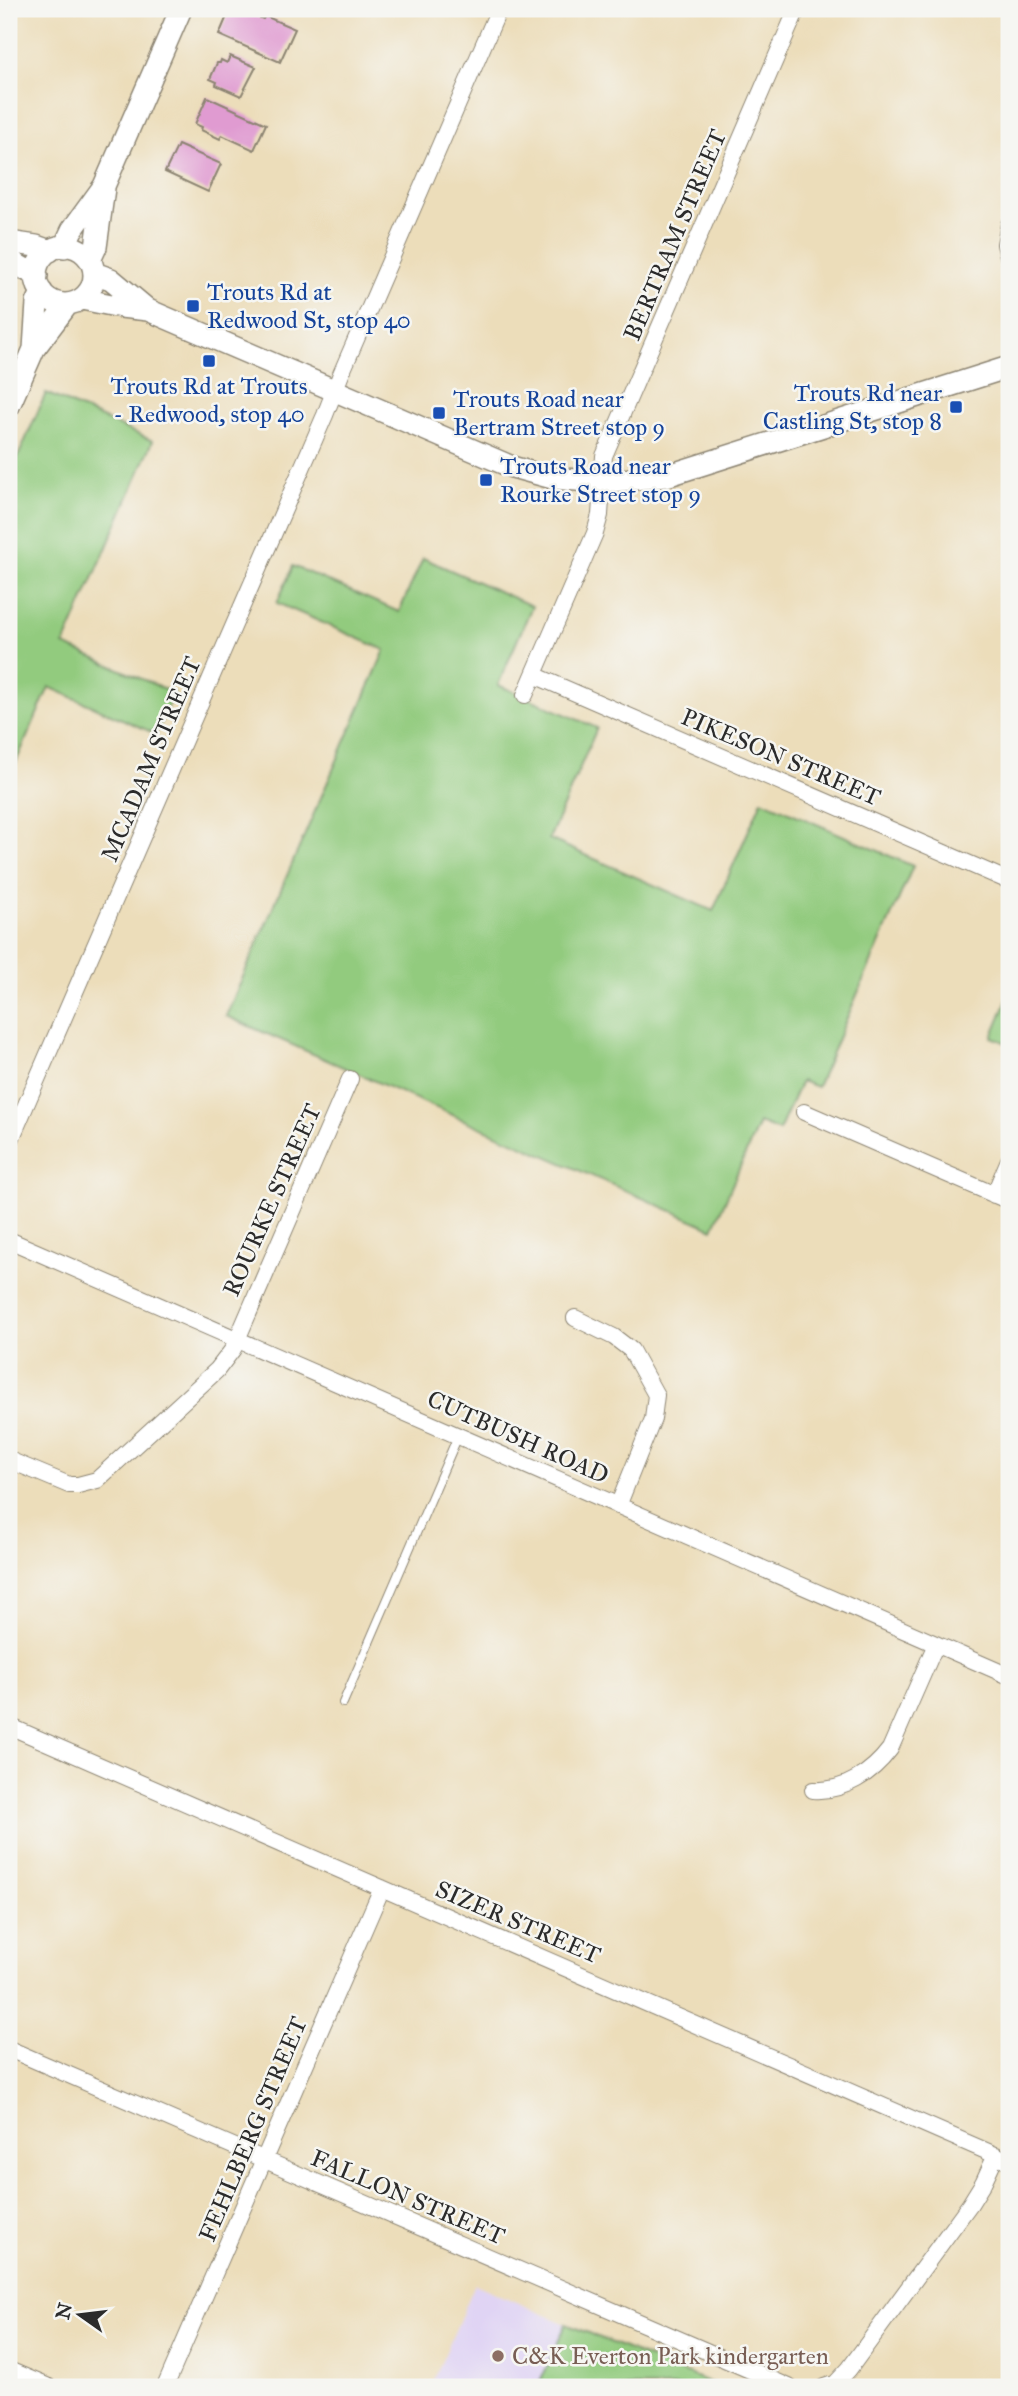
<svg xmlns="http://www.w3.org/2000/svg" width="1018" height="2396" viewBox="0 0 1018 2396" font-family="'IM FELL Great Primer',serif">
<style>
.built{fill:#e0d4f4}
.green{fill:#92cb7e;stroke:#5e7b54;stroke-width:2}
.building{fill:#e09bd1}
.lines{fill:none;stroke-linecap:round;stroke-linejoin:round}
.service-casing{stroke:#8c8472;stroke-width:10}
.minor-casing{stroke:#8c8472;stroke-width:18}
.tertiary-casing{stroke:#8c8472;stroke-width:24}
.service{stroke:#fff;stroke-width:8}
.minor{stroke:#fff;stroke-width:16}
.tertiary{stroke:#fff;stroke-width:21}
.transit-dot{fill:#1a4fb4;stroke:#f6f6f2;stroke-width:2.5}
.education-dot{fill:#8d6e63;stroke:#f6f6f2;stroke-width:2.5}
.labels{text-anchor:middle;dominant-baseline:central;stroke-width:5;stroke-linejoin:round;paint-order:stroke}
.street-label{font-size:24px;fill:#2b2b2b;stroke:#f6f6f2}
.transit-label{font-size:24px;fill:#164399;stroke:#f6f6f2;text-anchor:start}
.education-label{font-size:24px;fill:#785e54;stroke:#f6f6f2;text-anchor:start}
</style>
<rect width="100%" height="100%" fill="#f6f6f2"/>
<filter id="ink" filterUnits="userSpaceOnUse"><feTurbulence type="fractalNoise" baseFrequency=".0143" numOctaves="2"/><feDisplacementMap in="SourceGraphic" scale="14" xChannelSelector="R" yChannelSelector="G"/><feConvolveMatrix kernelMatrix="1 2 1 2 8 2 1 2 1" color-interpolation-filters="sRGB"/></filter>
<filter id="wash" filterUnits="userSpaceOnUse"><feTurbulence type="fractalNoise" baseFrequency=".00686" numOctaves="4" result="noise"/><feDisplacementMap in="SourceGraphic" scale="28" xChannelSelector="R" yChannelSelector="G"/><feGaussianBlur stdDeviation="1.57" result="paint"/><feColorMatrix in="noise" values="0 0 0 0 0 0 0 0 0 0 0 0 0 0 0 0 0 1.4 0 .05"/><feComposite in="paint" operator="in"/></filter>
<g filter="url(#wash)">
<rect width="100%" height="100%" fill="#ecddba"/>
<path class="built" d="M475,2284L566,2324L538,2387H431Z"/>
<path class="green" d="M46,393L153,441L64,645L174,693L156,734L49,687L9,778V477Z
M423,558L532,606L498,685L597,728L549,839L713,911L762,800L913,866L817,1087L801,1081L779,1131L759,1123L713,1229L226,1016L385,650L277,603L293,566L399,612Z
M1009,996V1044L992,1037Z
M566,2324L720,2387H538Z"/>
<g id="blocks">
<path class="building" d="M230,9H239L263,19L265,16L295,29L280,62L219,35Z
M230,56L256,67L241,96L216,85L217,82L210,79L217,63H220L221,60L227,63Z
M207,97L266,124L254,150L222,135L220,139L201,130L202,127L195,124Z
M178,145L221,164L208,192L165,172Z"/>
</g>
</g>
<g filter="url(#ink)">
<use href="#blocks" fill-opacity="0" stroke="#8c8472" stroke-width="2"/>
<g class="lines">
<g class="service-casing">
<path id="service" d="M343,1703L458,1436"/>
</g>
<g class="minor-casing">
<path id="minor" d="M1009,224L1005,244L1009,260
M534,675L1009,881
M525,695L595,533L600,515L604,456L797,9
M804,1112L1009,1201
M9,1144L325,415L341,374L499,9
M994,1195L1009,1160
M9,1240L1009,1676
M575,1318L614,1337L631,1350L656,1395L653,1419L618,1506
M9,1460L69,1485H78L97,1480L217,1370L233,1349L350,1079
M9,1726L1009,2161
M813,1790C844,1792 872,1773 890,1749L936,1644
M9,2049L789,2387
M9,2370L49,2387
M165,2387L382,1888
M824,2387L836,2383L849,2369L970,2204L983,2183L996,2155"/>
</g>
<g class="tertiary-casing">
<path id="tertiary" d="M9,242L36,246L50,251
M36 275a29 29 0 1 1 58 0a29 29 0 1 1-58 0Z
M64,247L72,230L104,186L181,9
M9,260L37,276
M90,260L96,247L104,188
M94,273L111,279L148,310L512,467L552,478L601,482L666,476L1009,367
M82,299L121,307L148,310
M34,349L37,303L42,292
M9,406L34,349L68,304"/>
</g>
<use href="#service" class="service"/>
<use href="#minor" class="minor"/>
<use href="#tertiary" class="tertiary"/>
</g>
</g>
<g class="transit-dot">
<rect x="186" y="299" width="14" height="14" rx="3.5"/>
<rect x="202" y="354" width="14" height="14" rx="3.5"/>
<rect x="949" y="400" width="14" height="14" rx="3.5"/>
<rect x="432" y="406" width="14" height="14" rx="3.5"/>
<rect x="479" y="473" width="14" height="14" rx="3.5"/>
</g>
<circle class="education-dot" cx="498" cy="2356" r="7"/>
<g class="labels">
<g class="street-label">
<text transform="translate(675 235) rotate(-67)">BERTRAM STREET</text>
<text transform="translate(781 757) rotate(23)">PIKESON STREET</text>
<text transform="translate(151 759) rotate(-67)">MCADAM STREET</text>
<text transform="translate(272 1200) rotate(-66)">ROURKE STREET</text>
<text transform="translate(518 1437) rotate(24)">CUTBUSH ROAD</text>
<text transform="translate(518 1922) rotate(23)">SIZER STREET</text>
<text transform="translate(253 2129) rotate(-67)">FEHLBERG STREET</text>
<text transform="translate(408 2197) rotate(23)">FALLON STREET</text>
</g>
<g class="transit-label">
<text x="207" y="292">Trouts Rd at<tspan x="207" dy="28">Redwood St, stop 40</tspan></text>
<text x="209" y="386" text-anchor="middle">Trouts Rd at Trouts<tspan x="209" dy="28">- Redwood, stop 40</tspan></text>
<text x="942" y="393" text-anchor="end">Trouts Rd near<tspan x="942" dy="28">Castling St, stop 8</tspan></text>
<text x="453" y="399">Trouts Road near<tspan x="453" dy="28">Bertram Street stop 9</tspan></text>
<text x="500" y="466">Trouts Road near<tspan x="500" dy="28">Rourke Street stop 9</tspan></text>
</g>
<g class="education-label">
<text x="512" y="2356">C&amp;K Everton Park kindergarten</text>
</g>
</g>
<rect width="1018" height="2396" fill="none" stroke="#f6f6f2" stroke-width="35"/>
<g transform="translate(80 2315) rotate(284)" stroke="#f6f6f2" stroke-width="5" paint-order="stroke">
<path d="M0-5L12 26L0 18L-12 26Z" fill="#2b2b2b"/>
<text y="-10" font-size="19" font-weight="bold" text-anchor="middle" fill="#2b2b2b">N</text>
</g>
</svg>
